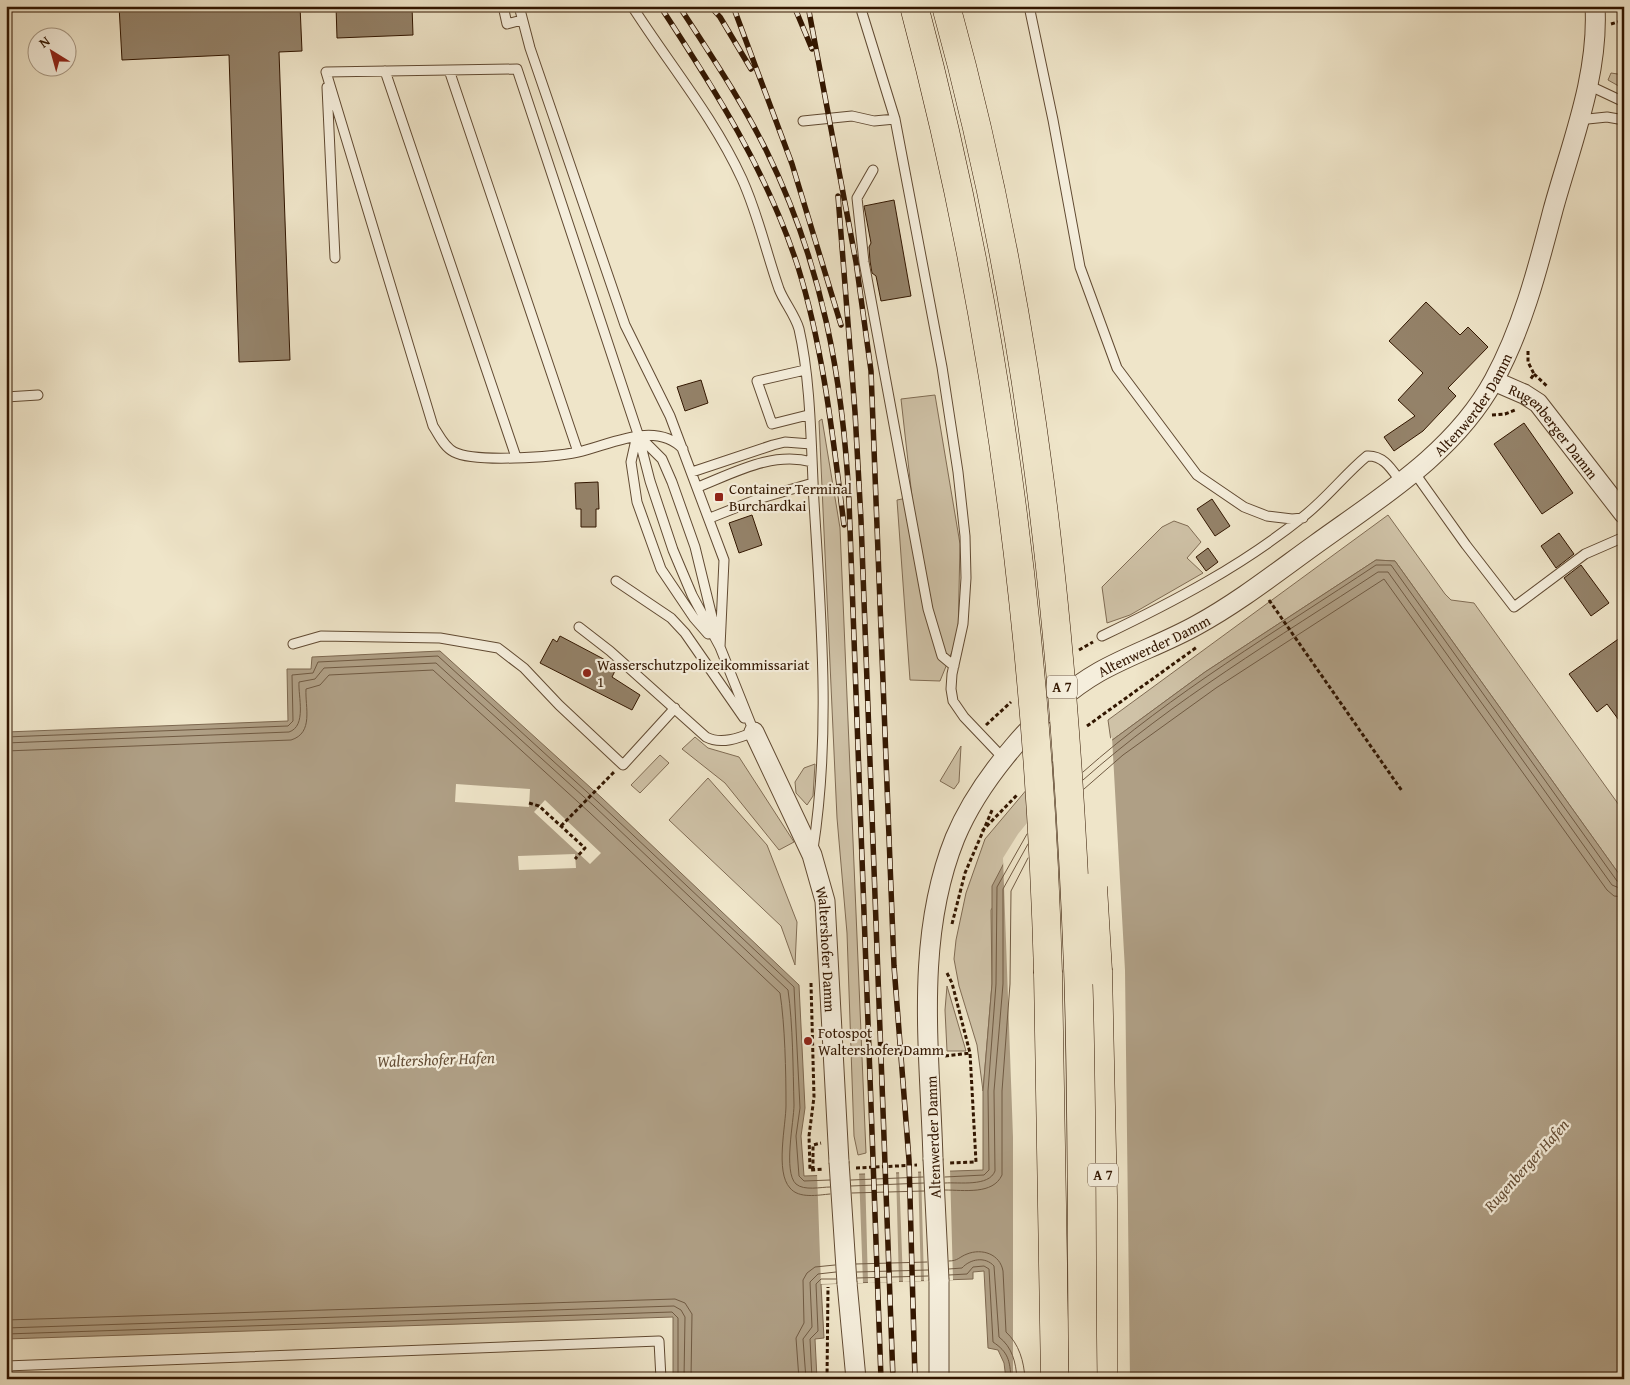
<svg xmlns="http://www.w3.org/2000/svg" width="1630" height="1385" viewBox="0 0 1630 1385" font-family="'Gentium Book Plus',serif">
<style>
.green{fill:#cfc2a7;stroke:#806c54}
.water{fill:#af9f85;stroke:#7d6850}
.pier{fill:#efe5c9}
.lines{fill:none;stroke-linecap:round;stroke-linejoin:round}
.shore{stroke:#705a42;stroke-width:1}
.building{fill:#948269;stroke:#321600}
.service-casing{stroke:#614a32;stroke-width:11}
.minor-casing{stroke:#614a32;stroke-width:21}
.motorway-casing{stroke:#321600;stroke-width:29}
.path{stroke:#321600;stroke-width:3;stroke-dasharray:4 2.5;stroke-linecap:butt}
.service{stroke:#f5eedc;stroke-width:9}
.minor{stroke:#f5eedc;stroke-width:19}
.motorway{stroke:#efe5c9;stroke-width:28}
.rail-casing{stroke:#321600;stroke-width:5.5}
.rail{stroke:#f5eedc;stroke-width:4;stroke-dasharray:11;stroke-linecap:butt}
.minor-bridge-casing{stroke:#614a32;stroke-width:21;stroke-linecap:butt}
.motorway-bridge-casing{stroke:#321600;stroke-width:29;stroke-linecap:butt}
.minor-bridge{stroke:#f5eedc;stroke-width:19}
.motorway-bridge{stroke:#efe5c9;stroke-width:28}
.poi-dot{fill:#8f2418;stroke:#f5eedc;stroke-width:2}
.labels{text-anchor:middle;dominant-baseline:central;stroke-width:4.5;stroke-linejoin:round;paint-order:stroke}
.shield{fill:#f5eedc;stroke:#6c5742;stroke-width:1}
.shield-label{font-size:14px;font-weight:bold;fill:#321600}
.street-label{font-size:15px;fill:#321600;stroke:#f5eedc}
.poi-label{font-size:15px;fill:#321600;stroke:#f5eedc;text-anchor:start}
.water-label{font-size:16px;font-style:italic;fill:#644d35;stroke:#f5eedc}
</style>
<rect width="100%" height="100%" fill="#efe5c9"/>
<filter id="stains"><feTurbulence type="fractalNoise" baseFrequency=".004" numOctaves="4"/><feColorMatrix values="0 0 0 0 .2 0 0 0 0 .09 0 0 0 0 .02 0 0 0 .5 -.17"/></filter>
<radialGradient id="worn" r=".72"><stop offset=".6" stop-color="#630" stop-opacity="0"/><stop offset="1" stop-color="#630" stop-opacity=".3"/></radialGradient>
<path class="green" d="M1611,73L1624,75V89L1608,80Z
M935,395L960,544L958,637L940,681L910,680L897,500L912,497L901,399Z
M822,419L840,528L866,1153L858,1155L854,1136L847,933L837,818L819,421Z
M1388,515L1445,594L1451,600L1474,603L1624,812V881L1395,561L1376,560L1205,672L1111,741L1108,720Z
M1174,521L1188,526L1201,542L1187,558L1203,573L1130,615L1107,623L1102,587L1162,527Z
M695,737L708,748L739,757L794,842L779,850L725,783L682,749Z
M961,746L959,782L954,789L940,781Z
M1066,751L1070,777L991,910L992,984L983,1091L977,1045L959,986L954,959L956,940L966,893L985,839L1044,769Z
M660,755L669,763L640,793L631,785Z
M815,764L813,796L807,805L796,793L795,782L804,768Z
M708,778L767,845L797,922L795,965L781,926L669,820Z
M947,986L966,1051H947L945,1010Z"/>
<path class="water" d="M1376,560L1395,561L1624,881V1379H1006L1004,1363L998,1350L988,1348L984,1271L973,1272V1279L821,1284L824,1338L815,1339L817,1379H673V1317L6,1339V732L288,721L287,669H311L312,657L440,651L602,798L799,985L805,1108L801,1136L804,1176L983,1170V1091L992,984V886L1004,863L1045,802L1111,741L1205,672Z"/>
<path class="pier" d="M1112,737L1125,970L1130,1379H1074L1068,970V775Z
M456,784L530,789L529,807L455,802Z
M1055,789L1064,969L1070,1379H1013V1137L1003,858L1018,834Z
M545,800L601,853L590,864L534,812Z
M575,854L576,868L519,870L518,856Z
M950,1169L953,1280L924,1281L921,1170Z
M918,1170L921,1281L903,1282L899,1171Z
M896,1171L899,1282L868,1283L865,1172Z
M859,1172L863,1283L821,1284L817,1173Z"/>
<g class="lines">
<path class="shore" d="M6,737L288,726L293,721L292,675L313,673L318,662L438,656L598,802L794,987L800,1108L796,1136L799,1176L804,1181L830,1180
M6,743L289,732C307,726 298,696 299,682L315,679L324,668L436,663L594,806L788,990C793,1025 793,1069 794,1105C794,1121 783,1172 796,1184C804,1191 821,1187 830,1187
M6,751L291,740C314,733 305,707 306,689L320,685L329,675L433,670L589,812L780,993C785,1025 786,1072 786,1105C786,1125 775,1172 790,1188C799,1199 818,1195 830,1194
M1083,772C1172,693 1277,631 1376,565H1391L1617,881L1624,883
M1083,780C1173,700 1278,638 1378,572H1388L1612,885L1624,890
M1084,789L1123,755L1216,688L1384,579L1607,890L1614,896L1624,897
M945,1177L984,1175L989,1170L988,1091L996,984L997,887L1027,834
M851,1180L923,1177
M945,1183C959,1182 989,1187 995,1171L994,1091L1003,984V889L1028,844
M851,1186L924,1183
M945,1190C964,1190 993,1195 1002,1175V1091L1010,984L1011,891L1028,858
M852,1193L924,1191
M949,1261C958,1261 959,1257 967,1254C982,1248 1000,1254 1003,1271L1006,1332C1019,1344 1024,1361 1025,1379
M856,1264L927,1262
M949,1269L962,1268C970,1259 985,1256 994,1266L999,1337C1012,1347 1016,1362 1017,1379
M857,1272L928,1270
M949,1275L967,1274L973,1267L984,1266L989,1269L993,1342C1008,1352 1010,1360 1011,1379
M857,1278L928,1276
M6,1320L675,1299L685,1303L692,1314L691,1379
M6,1328L674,1306L681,1310L685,1317L684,1379
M6,1334L672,1312L678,1318V1379
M799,1379L796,1338L804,1323L803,1280L807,1273L815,1267L835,1265
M806,1379L803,1339L812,1327L810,1282L818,1274L836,1272
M812,1379L810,1339L818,1331L816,1284L821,1279H836"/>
</g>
<path class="building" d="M119,6H300L302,51L279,52L290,360L239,362L229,55L122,60Z
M336,6H412L413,35L337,38Z
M894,200L911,296L881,301L876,276L872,273L870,261L869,247L871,243L864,206Z
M1426,302L1460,335L1468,327L1488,347L1448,388L1456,396L1423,431L1394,451L1384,437L1415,416L1398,400L1423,373L1389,341Z
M701,380L708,403L685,411L677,387Z
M1524,423L1573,493L1542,514L1494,444Z
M598,482L599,509H596V527H581V509H576L575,483Z
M1212,499L1230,526L1215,536L1197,509Z
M752,515L762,545L739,553L729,523Z
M1559,533L1574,554L1556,568L1541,546Z
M1208,548L1218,562L1206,571L1196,557Z
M1581,565L1609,603L1591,616L1564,578Z
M1624,635V727L1607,704L1597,712L1569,674Z
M560,636L613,664L612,667L616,669L612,677L640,695L632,710L540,663L553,639L557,642Z"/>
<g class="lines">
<g class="service-casing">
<path id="service" d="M503,6L507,24L522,20
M519,6L530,48L625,325L670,416L724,560L720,647
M632,6C669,64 713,116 742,179C758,214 766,252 779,289C784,302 795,315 799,329C811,381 811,448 814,502C821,617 831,734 813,849
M860,6L895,119L942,367L958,472L965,536L966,578L963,624L952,674L951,689L953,701L964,717L1004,759
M1029,6L1053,120L1080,267L1117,368L1197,475L1244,507L1267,516L1292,519L1303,518
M449,70L578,452
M385,71L516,457
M326,72L517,69L638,434L650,481L673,550L692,595L720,647L754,732
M326,72L433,426C439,435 444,447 454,452C475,463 554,457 578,452C610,445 655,420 683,449
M1588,85L1624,102
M327,87L335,258
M1578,120L1607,117L1624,120
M803,121L852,116L874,121L895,119
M873,170L857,198L864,262L928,609L942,656L954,666
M805,370L757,381L772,424L808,415
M6,397L38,395
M637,435L631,462L637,502L661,569L694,618L708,634
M639,436L662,459L672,482L695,547L716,633
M692,472L773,445L785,442L811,444
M1414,472L1466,545L1514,607L1585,554L1624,537
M698,487C734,473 772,451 812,462
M710,518L758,499L813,483
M616,581L671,618L685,633L744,718
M579,627L610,651L706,737C721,745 739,738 754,732
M1102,636C1173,602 1242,566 1304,516C1327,498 1345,474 1367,456C1384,455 1392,470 1401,482
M293,644L321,636L440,638L498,648L524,668L559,705L623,765L675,708
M6,1366L659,1341L661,1379"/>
</g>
<g class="minor-casing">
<g id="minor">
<path id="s1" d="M1494,381L1524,394L1538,403L1624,514"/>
<path id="s2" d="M754,732L812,855L825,901L839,1162"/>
<path id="s3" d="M933,1159C930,1052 914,940 955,838C980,778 1043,704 1099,672C1131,654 1165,643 1197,625C1239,602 1277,572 1316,544C1381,497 1455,452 1494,380C1523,327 1538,267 1553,210C1571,144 1599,76 1595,6"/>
<path d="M939,1280V1379"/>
<path d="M847,1283L856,1379"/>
</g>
</g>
<g class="motorway-casing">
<path id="motorway" d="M1098,971L1103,1196V1379
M1048,973L1055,1379"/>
</g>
<path class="path" d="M1611,24L1624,20
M1528,351V362L1534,374L1530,380
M1534,374L1548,387
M1492,415L1505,414L1515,410
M1269,600L1402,791
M1079,650L1093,642
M986,725L1011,702
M1087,726L1197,647
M529,803L539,806L585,848L575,859
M561,826L615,771
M982,831L1018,794
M952,924L965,873L993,808
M947,973L952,983L970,1053L976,1162L950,1163
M811,983L814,1097L809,1136L810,1170L824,1169
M945,1056L970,1053
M856,1168L917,1165
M813,1170V1145L821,1143
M827,1379L828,1287"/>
<use href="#service" class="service"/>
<use href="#minor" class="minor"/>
<use href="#motorway" class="motorway"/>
<g class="rail-casing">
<path id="rail" d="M660,6C715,90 767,171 798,267C824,351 833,439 844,525
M679,6C710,54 742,101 767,152C822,264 843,378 849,501L881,1379
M710,6L720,17L751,69
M733,6L792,164L841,325
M794,6L812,49
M808,6L856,262L871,371L894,966L909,1160L915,1379
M838,196L855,412L861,520L893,1379"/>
</g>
<use href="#rail" class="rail"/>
<g class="minor-bridge-casing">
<path id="minor-bridge" d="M933,1159L939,1280
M839,1162L847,1283"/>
</g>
<g class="motorway-bridge-casing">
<path id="motorway-bridge" d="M914,6C998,321 1039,647 1048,973
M946,6C1033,320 1066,644 1078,968C1083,1105 1081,1242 1083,1379
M1093,887L1098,971"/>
</g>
<use href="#minor-bridge" class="minor-bridge"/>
<use href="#motorway-bridge" class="motorway-bridge"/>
</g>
<g class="poi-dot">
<rect x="714" y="492" width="10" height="10" rx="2.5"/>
<circle cx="587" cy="673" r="5"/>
<circle cx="808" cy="1041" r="5"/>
</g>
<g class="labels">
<g class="shield">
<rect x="1047" y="675.5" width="30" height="23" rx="4"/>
<rect x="1088" y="1163.5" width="30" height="23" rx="4"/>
</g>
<g class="shield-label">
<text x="1062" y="687">A 7</text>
<text x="1103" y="1175">A 7</text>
</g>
<g class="street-label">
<text stroke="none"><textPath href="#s3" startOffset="1012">Altenwerder Damm</textPath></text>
<text stroke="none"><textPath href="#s1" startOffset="80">Rugenberger Damm</textPath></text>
<text stroke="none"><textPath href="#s3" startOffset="608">Altenwerder Damm</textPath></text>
<text stroke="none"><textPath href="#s2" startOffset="232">Waltershofer Damm</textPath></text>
<text transform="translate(933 1137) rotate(-92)">Altenwerder Damm</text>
</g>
<g class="poi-label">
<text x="729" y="488">Container Terminal<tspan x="729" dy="17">Burchardkai</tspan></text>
<text x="597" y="664">Wasserschutzpolizeikommissariat<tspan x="597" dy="17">1</tspan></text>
<text x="818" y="1032">Fotospot<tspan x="818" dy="17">Waltershofer Damm</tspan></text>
</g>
<g class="water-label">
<text transform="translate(436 1059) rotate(-2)">Waltershofer Hafen</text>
<text transform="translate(1526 1165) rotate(-48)">Rugenberger Hafen</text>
</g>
</g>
<rect width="1630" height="1385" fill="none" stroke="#efe5c9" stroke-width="25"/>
<rect x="8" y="8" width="1615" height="1370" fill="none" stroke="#321600" stroke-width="2.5"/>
<rect x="12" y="12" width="1605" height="1360" fill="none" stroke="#321600"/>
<g transform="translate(52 52) rotate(323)"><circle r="24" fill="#f5eedc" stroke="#a79884"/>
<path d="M0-4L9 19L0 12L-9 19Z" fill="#8f2418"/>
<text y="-8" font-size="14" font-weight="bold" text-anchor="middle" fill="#321600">N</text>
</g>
<rect width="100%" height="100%" filter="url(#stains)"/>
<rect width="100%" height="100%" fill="url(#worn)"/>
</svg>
